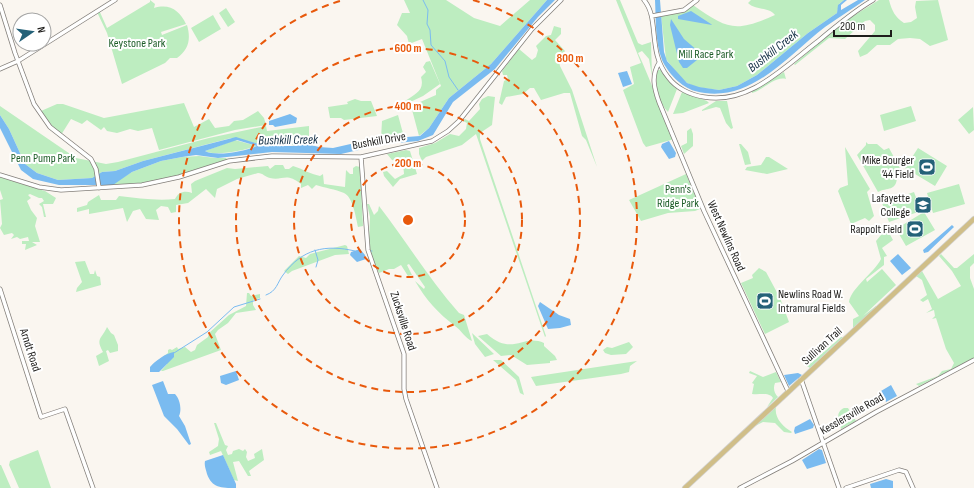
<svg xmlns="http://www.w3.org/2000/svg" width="974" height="488" viewBox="0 0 974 488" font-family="'Sofia Sans Condensed',sans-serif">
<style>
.green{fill:#bdedc0}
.water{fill:#7abbf0;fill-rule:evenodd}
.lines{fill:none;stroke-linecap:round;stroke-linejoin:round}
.stream{stroke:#7abbf0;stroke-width:1}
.secondary-casing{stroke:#837f7a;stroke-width:5}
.primary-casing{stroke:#d2d2d1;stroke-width:6}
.secondary{stroke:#fff;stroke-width:3.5}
.primary{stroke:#d0be88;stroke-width:4.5}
.ring{fill:none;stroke:#e8590c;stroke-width:2;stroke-dasharray:7 5}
.labels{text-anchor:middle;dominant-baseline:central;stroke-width:4;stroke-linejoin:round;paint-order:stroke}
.park-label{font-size:12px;fill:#1d5d28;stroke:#fff}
.street-label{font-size:12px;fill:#1e1d1b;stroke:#fff}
.poi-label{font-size:12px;fill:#1e1d1b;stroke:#fff;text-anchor:end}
.water-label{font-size:13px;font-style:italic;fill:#0f2b41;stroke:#fff}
.centre{fill:#e8590c;stroke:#fff;stroke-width:2}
.ring-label{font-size:12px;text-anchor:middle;font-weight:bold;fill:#e8590c;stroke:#fff;stroke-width:4;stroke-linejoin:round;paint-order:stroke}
</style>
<rect width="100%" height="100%" fill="#faf6f0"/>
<path class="green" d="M150,0L155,4L154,8C170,3 180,11 186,24L161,32L162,35L187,25C191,39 189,49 177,58H170L165,63L122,84L107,33L97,12L99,10L107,28L150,2Z
M404,0H446L474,18L500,26L530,0H547L491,64L449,98L429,128L419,136L411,106L436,95V90L441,86L422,39L409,44L407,36L397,25L402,13H410Z
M616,0H620L638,43L642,45L651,42L652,76L649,59L642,51L638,53C651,81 661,110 673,139L671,140L646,147L643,143L623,90L634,84L630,67L641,63Z
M751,0H844L839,4L837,13L808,33L757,75L737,86L719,90L696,87L687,83L679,76L666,59L661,15L673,13L693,5C727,29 735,33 775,15C768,6 756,11 748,3Z
M879,0H889C892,11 895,17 904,23L911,22L917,18L915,7L916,1L938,0L948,40L930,46L920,39L910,38L898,39L890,45H877L867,54L860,57L858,51L875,31V25L870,20L865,21L845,39L829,38L795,65L794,64L845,21Z
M226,8L235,22L228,27L219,13Z
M213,15L221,29L199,42L191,28Z
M554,26L561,28V34L555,40L565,51L563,54L560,52L557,53L560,66L572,90L597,167L586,140L582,136L570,93H564L541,100L534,88H530L523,94L506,97L502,105L499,103L504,81L508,79L507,75H503L502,71L519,49L532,60L536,57L538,50L536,46L546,36L551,35Z
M430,61L440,84L423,96L406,104L405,101C415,94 425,91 421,77L426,72L423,67L426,62Z
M657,70H661L677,89L668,112C657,100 655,86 657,70Z
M784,72L786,79C774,76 764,90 752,93V91Z
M682,92L707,101L709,103L683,113L673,114Z
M488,96L495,97L492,125L480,133V139L546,336L545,337L476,134L462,145L426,157L422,161L419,154V148L435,143L450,134L459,136L466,129L467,123L463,121L465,119L469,121L480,109L479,104L482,99Z
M355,99L361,101H371L377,116L344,120L341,118H330L328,107L348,104L347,102Z
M716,101H727C729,110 730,118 733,128L731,129L726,123L720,108L716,107L702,111V110Z
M184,103L194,127L209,119L215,128L229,126L234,121L243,120L258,111L264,118L266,125L235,130L159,150L152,128L138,131L130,129L117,133L107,131L104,127L101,130L87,120L82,124L71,119L61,135L53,127L41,111L57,104H63L104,118Z
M0,106L76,158L106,164L118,162L209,138L266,126L267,131L309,126V144C293,144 277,147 261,145C249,143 245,139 231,138L143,161L115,171L102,172L92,178L58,180L37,173L25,164L9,129L0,115Z
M911,106L916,121L884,131L880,115Z
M973,107L974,130L969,134L958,120Z
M398,115L404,137L381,138L382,121Z
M691,128L693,134V146L684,154L681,146L687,143V131Z
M235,140L257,146C246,150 216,157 205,151Z
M866,142L868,144H877L884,150L889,148L902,172L897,176C897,192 887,187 878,192L857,155L866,145Z
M739,144H741L748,152L751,164L745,165Z
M845,147L870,189L867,192L874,216L869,221L865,218L851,224L838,191L840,188L848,185Z
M918,148L947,166L935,186L905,168Z
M406,150L410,151L417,174L400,179L393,187L384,176L383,172L387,171L395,179L404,174L403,163L392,160L387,154Z
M199,156L215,158H226L229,161L159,182L99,188L98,185H111L132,172L161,161L182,157Z
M766,157H769L788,169L767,174L745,170L747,167L761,165Z
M275,165H283L285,169H289L293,166C303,169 310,174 320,176L323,174L324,184L345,187L346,170L350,174H353V168L356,166L360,167L363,226L358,227C356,218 353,197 344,193C335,189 325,188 316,185L312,189L308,185L301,188V184C286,172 283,181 270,178C265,177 263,173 258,173L237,179L217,189L215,198L206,189L188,203L176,205V212L171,213L168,207L161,206L156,210L159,220L146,219L140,209L133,211L127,222L123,208L89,214V209L77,212V208L87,205L88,202L99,195L101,200H116L119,196C138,198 156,201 175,199C178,192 185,190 192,193L191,184L195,181L227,168L235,169L268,166L270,169Z
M686,174L700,207V209L695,211L668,213L641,221L629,200Z
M0,177L45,191L56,198L53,204H43L46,217H44L42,207L39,204L44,201L42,198H39L30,194L28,195L31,198L27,201L31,210L37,218L35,226L40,242H32L37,245L25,250L26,244H22V241H29L28,237L20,239L17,237L11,239L14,235L12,233L4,235L0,228L2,224L0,200L3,199L0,190Z
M959,184L965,204L933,213L927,193Z
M914,192L921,211L889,222L882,203Z
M367,204H369L374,215L378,211L379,206C406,241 429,279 459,313L464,315L472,341C465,338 461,330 455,326C438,313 426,300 415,281L424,289L425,287L409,264L407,265L412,275L408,276L401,265L394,269H389L379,273L370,253L369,243L370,217Z
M924,212L935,230L906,246L896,229Z
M881,229L888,231L893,240L882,248L887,256L884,257V265L866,279L867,282L882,269L896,285L863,316L876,306V308L853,328V319L859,316L849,302C851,288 874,273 881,259L876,241L881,235Z
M345,245L347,246L349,254L335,255L292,271L288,274L284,271L299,256L306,258L310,254Z
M941,254L954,268H957L974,254V263L970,267V278L974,289V358L919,386L916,384L938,376L942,371L951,369L954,363L946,349L936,318L932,319L935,316L934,310L926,313L932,309L928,299L923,302L920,300L927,295L922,280L916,276L922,271L938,299L961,286L952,271L939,256Z
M85,261L90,274H94L95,270L97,276L100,277L101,285L76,292L77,288L82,282L75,262Z
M759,268L766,272L780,298L789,322L765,334L741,283L753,278L752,275Z
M247,293H249L251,296L260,294V298L253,300V305L256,310L236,313L228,323L218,330L215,334L221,350L163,371H161L167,364L152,365L168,353V350L170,349L172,350L177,347L178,349L185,347L191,352L195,350L197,345L208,337L209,333L229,315L246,306Z
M107,327L111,333L114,335L118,345V351L110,353L108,350L106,351L109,361L99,366L96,356L103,352C95,338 102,339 107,327Z
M472,333L494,354L485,357L475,344Z
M487,334C513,357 523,333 544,343V346L555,356L557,360L550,361V363L527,365L511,355L501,356L478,336Z
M841,337H843L810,368L807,366L810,362L808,360L812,362Z
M629,342L633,347L626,354L611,355L605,353L603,350L607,347L612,348Z
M493,360H501L519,377L524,395L520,393L516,380Z
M637,361L630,366L629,372L621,374L536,386L531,377Z
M750,371L763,377L776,372L781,382L775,383C773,388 774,393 778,397L767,407L773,398C769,392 760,395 752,394L754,384L752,383L757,376L749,373Z
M776,407C774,418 783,427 792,432L791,433L784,432L775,423L763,422L755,426Z
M844,408H848L856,421L841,429C840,421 834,413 844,408Z
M214,423H216L225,445L228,446L226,450L228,455L232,454L233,451L239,449L243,451L245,449L247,452L246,457L248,461L255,458L254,454L262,449L264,460L249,471L251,476H248L239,461L233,462L238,481L234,480L221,451L210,455L209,452L218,446L219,439Z
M38,450L51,488H19L9,465L10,461Z
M0,465H1L11,488H0Z"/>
<path class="water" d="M547,0H555L538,17L495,69L453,102L433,135L418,141L385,144L341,154L272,152L218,158L196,155L182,157L161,161L132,172L113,185H59L33,179L21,170L0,128V115L9,129L25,164L37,173L58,180L92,178L102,172L115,171L143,161L236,137L262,145L292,146L307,144L319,147L333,148L368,140L420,136L429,128L449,98L491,64ZM237,140L257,146C246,151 216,157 205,151Z
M655,0H660L664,52L667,61L687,83L699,87L719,90L737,86L757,75L808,33L837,13L838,5L844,0H847L841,5V10L858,0H865C852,9 838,18 825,27C787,56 749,106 695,91C681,87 668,73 662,60C655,42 656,19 655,0Z
M691,11L711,24L712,25L678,19V16Z
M671,19L684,39L698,51L697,60L687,68H683L679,62L670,25Z
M627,71L632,84L623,87L618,73Z
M290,114L297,118L296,123L275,127L273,125H269V121Z
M669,141L676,153L675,157L669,159L661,147L662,144Z
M952,225L954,227L928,252L924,253L923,250Z
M360,249L365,255L366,259L357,262L350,255L351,252Z
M898,254L911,268L902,275L890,261Z
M540,302L559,315L570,319L571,325L560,328L548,329L538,306Z
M174,352V357L159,372H150V367C155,361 166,353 174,352Z
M236,371L239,380L226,385L221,383L220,376Z
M798,373L802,375L789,386L784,375Z
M163,381L168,394H175C180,399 182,410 179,416L185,426L191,444L189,445L177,429L164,416L152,385Z
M891,385L897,396L886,402L881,391Z
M810,419L814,425L813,428L795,434L794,431L795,427Z
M819,449L822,450L826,463L807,469L802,460Z
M223,455L236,484V488C221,488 212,488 207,474C206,469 204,466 205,461Z
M886,479L893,481V488H871L870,484Z"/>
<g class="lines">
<path class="stream" d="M423,0L428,10L427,24L430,30L431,45L445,61L449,77L458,90
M315,250L318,260L316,267
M371,251H372
M266,295C277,291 277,283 283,275C302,249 325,244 355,251
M174,353L207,332L234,307L260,299"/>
<g class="secondary-casing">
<path id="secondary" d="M644,0C660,19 647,51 668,77C676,88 690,95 704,97C749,105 784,67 817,42C835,27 854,11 873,0
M0,5L15,53L34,104L50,127L91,159L96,169L99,188
M652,16L684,10L697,0
M659,63C651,76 654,88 659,102L704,211L788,391
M0,69L18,61L115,0
M361,157L368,250L404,354V389L406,399L437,488
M0,175L39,187L61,190L142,185L179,177L229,161L272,156L361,157L432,141L448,131L459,121L532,29L561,0
M0,289L41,417L65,409L93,488
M801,379L839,488
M740,488L792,461L876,412L974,360
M846,488L899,470L906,472L913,488"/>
</g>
<g class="primary-casing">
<path id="primary" d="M685,488L974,219"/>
</g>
<use href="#secondary" class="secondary"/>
<use href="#primary" class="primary"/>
</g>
<g class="ring">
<circle cx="408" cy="220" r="57"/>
<circle cx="408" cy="220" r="114"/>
<circle cx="408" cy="220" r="172"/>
<path d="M473 0A229 229 0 1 1 343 0"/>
</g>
<defs>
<g id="stadium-square" transform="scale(0.9)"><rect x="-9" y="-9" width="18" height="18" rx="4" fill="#246178" stroke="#fff"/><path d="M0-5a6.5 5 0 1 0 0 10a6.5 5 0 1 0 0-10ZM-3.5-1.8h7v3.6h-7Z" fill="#fff"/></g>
<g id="university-square" transform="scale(0.9)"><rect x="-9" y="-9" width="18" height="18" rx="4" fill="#246178" stroke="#fff"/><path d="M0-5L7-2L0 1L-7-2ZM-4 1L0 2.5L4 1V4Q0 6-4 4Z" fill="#fff"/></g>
</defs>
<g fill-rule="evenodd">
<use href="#stadium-square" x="927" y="167"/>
<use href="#university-square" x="923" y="205"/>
<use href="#stadium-square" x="915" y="229"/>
<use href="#stadium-square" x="765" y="301"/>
</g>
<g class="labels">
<g class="park-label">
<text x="137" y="43">Keystone Park</text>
<text x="706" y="54">Mill Race Park</text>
<text x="43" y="158">Penn Pump Park</text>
<text x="678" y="189">Penn's<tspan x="678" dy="14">Ridge Park</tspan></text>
</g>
<g class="street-label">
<text transform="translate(379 141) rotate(-10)">Bushkill Drive</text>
<text transform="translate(726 236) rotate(66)">West Newlins Road</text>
<text transform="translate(403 321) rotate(72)">Zucksville Road</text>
<text transform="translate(822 346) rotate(-42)">Sullivan Trail</text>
<text transform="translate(30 350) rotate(72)">Arndt Road</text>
<text transform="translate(852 414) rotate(-30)">Kesslersville Road</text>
</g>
<g class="poi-label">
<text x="914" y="160">Mike Bourger<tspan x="914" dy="14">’44 Field</tspan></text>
<text x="910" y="198">Lafayette<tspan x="910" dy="14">College</tspan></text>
<text x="902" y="229">Rappolt Field</text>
<text x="778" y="294" text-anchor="start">Newlins Road W.<tspan x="778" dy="14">Intramural Fields</tspan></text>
</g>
<g class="water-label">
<text transform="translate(773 51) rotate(-38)">Bushkill Creek</text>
<text transform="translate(288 140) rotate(-1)">Bushkill Creek</text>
</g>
</g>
<circle cx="408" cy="220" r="6" class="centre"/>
<g class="ring-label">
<text x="408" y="52">600 m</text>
<text x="570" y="62">800 m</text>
<text x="408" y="110">400 m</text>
<text x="408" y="167">200 m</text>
</g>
<g transform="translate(32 32) rotate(77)"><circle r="19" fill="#ffffff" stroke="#a5a5a4"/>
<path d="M0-3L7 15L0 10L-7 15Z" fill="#246178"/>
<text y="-6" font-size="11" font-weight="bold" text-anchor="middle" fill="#1e1d1b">N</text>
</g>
<path d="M834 30v6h57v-6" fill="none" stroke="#1e1d1b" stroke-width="2"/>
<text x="840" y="30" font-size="12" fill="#1e1d1b" stroke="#ffffff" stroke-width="3" paint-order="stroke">200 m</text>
</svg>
